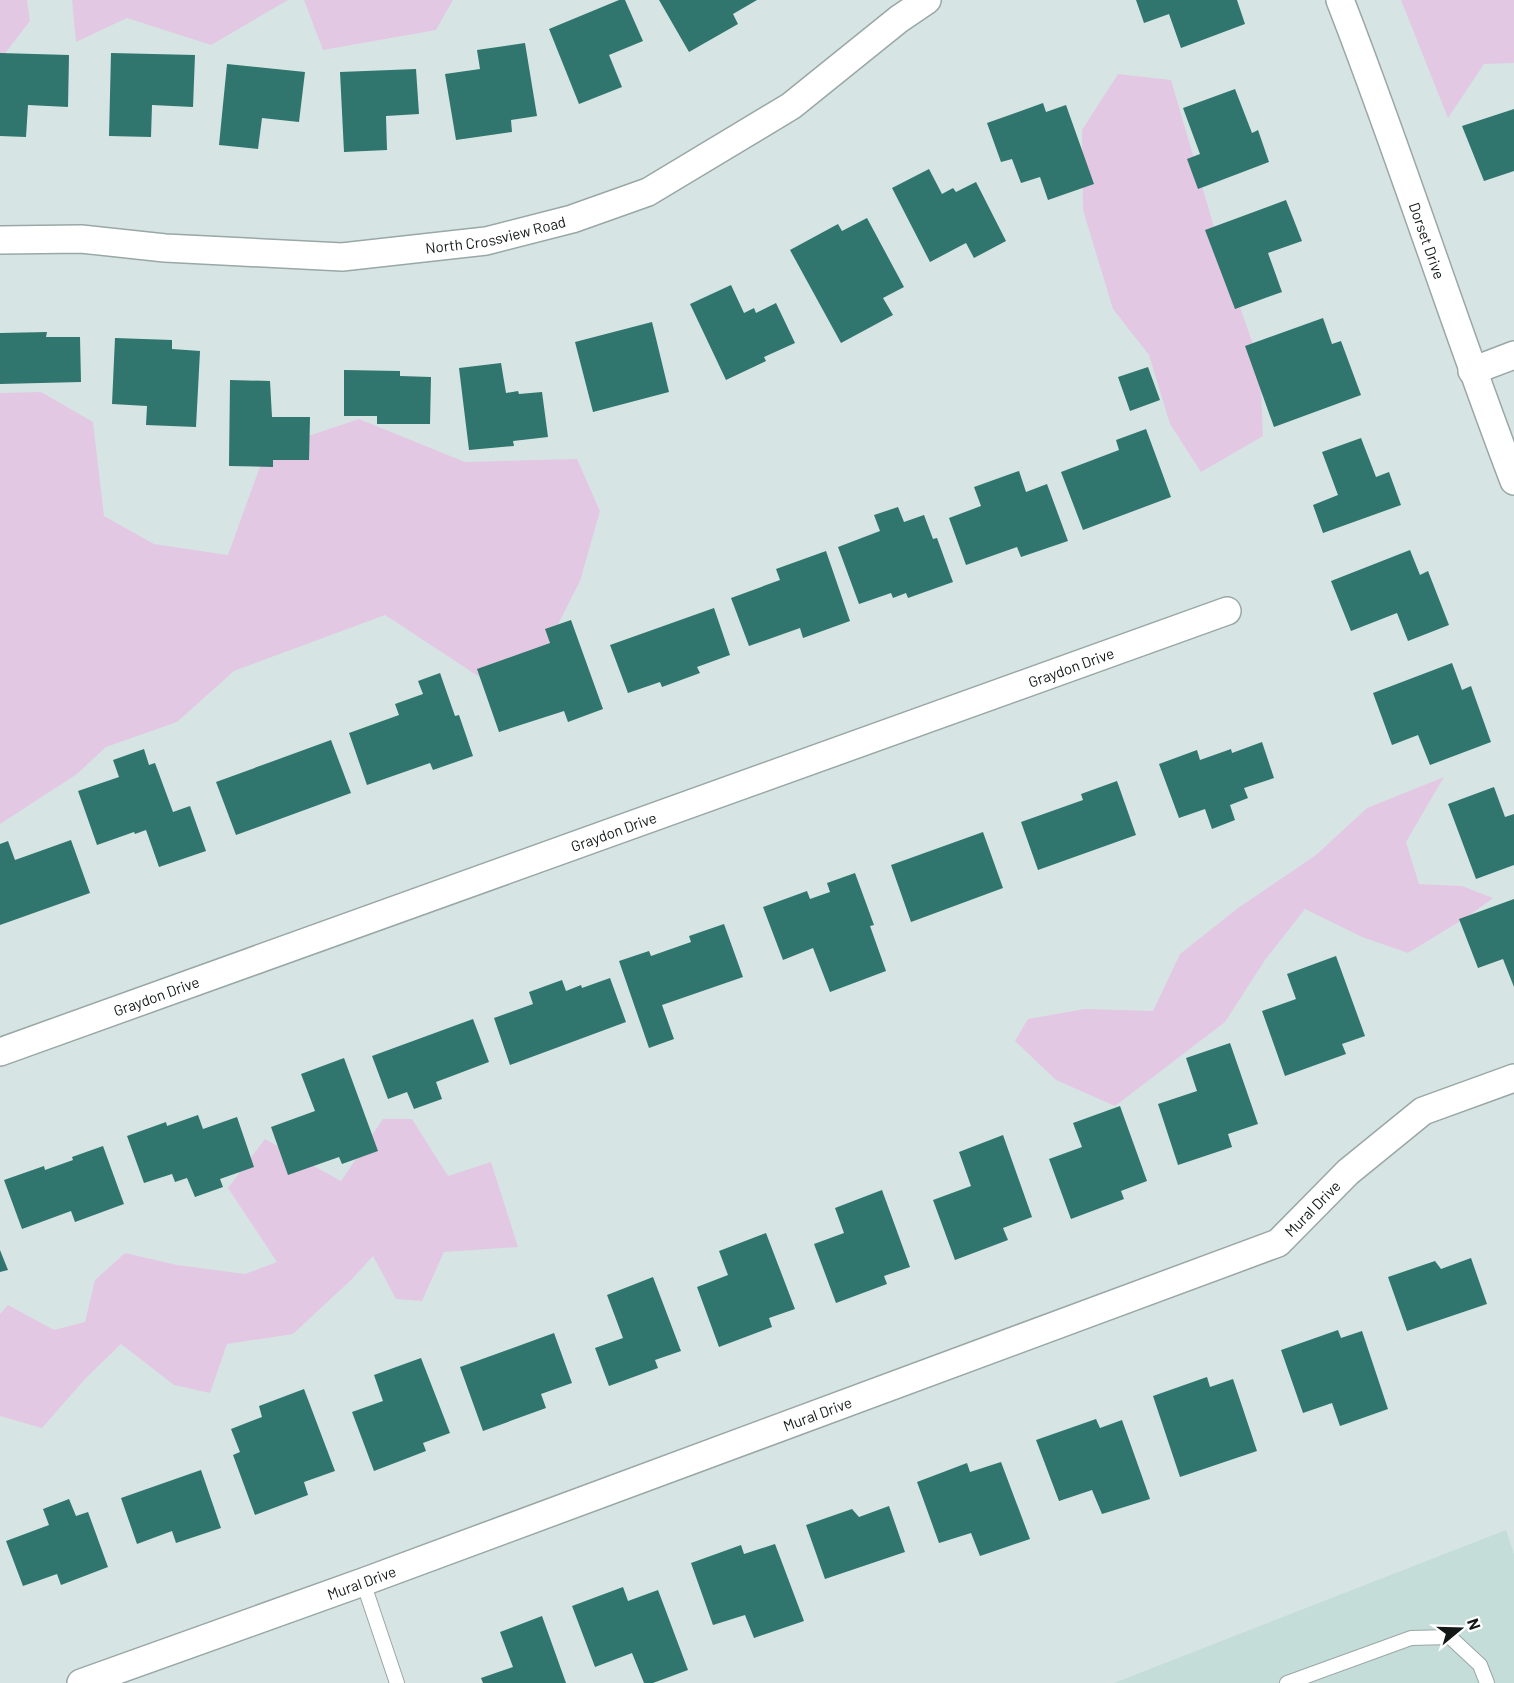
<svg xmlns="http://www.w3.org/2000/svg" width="1514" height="1683" viewBox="0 0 1514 1683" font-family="Barlow,sans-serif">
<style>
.built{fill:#c4ddd9}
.green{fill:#e3c8e4}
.building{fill:#30756e}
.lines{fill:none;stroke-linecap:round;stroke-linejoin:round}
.lane-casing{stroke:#99a7a5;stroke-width:16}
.street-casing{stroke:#99a7a5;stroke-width:30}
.lane{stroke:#fff;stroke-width:14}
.street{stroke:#fff;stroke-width:27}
.labels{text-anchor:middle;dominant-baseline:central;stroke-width:5;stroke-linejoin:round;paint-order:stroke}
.street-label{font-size:15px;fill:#131817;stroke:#fff}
</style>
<rect width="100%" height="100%" fill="#d6e5e3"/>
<path class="built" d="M1506,1530L1514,1554V1683H1114Z"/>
<path class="green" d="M0,0H27L30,21L0,60Z
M72,0H288L211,45L127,18L76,42Z
M304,0H453L436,30L323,50Z
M1401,0H1514V63L1484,64L1448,118Z
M1118,74L1171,80L1226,268L1260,364L1263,436L1201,472L1170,424L1149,355L1113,309L1083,210L1082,130Z
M41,392L93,422L104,516L154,544L228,555L266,450L359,419L465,462L577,459L600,511L580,581L546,648L478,676L385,615L234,671L177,722L106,747L77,774L0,824V393Z
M1444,777L1406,842L1419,884L1462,886L1493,898L1467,917L1408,953L1362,937L1305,909L1265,960L1225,1022L1115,1106L1056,1080L1015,1041L1028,1019L1085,1009L1153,1011L1180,954L1238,908L1316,855L1367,808Z
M383,1119H412L448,1176L491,1162L518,1247L444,1252L422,1301L396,1299L373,1256L352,1279L293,1334L227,1344L210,1393L174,1385L121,1344L85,1379L42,1428L0,1416V1314L8,1305L54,1330L85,1322L95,1280L125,1253L177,1265L245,1274L277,1262L228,1188L265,1139L341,1181Z"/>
<path class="building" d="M619,0H625L643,41L609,55L622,87L579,104L549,29Z
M659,0H757L733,14L738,24L689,52Z
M1136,0H1237L1245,24L1181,48L1169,14L1144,23Z
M525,43L537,116L511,120L512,132L456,140L445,74L480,69L477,50Z
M0,53L69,55L68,107L28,105L26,137L0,136Z
M111,53L195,55L193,107L152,105L151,137L109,136Z
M227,64L305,72L299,122L262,118L258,149L219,145Z
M416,69L419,114L386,116L387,150L344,152L340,72Z
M1235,89L1252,133L1258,130L1269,162L1198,189L1187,159L1200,154L1183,108Z
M1043,103L1046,112L1066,105L1094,184L1048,200L1040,177L1021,183L1012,159L1001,162L987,123Z
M1514,109V171L1484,181L1462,126Z
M929,169L942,194L953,188L956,192L976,182L1006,241L974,258L966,243L930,262L892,188Z
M1286,200L1302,241L1268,253L1282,292L1235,309L1205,230Z
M867,218L904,287L883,298L893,315L841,343L790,250L838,224L842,231Z
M731,285L744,313L754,308L756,313L776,303L795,343L764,357L766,361L726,380L690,304Z
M1323,318L1332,344L1341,341L1361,395L1274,427L1245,346Z
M652,322L669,392L593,412L575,342Z
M47,332L46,337H80L81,382L0,384V333Z
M115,338L172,340V349L200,351L196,427L146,425L147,406L112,404Z
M501,363L506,393L518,391L519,394L542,392L548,437L513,441L514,446L469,450L459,368Z
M1148,367L1160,400L1130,411L1118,377Z
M344,370L400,371V376L431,377L430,424H377V416H344Z
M230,380L270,381L272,417H310L309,460H273V467L229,466Z
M1146,429L1171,497L1083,530L1061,472L1119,450L1116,440Z
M1361,438L1376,477L1389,472L1401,505L1323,533L1313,505L1338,495L1322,452Z
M1019,471L1026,492L1047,484L1068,541L1021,557L1017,547L966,565L949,518L981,506L974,487Z
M898,507L904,522L924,515L933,539L937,538L953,582L908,598L906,593L893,598L891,593L859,604L838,547L880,531L874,515Z
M1410,550L1420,575L1428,571L1449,625L1408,641L1397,613L1351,631L1331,581Z
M826,551L850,621L803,638L800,628L749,646L731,598L780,580L776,569Z
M714,608L730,655L697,667L700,673L662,687L660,682L628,693L610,645Z
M571,620L603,709L568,722L564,711L499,732L477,669L550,643L545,629Z
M1452,663L1462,690L1471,686L1491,742L1430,765L1418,735L1392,745L1373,693Z
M440,673L455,716L459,715L473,756L433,770L430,763L367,785L349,733L399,715L395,704L423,694L418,681Z
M331,740L351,793L236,835L216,782Z
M1262,742L1274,778L1244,788L1248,798L1230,805L1235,820L1212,829L1205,809L1179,818L1159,764L1197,750L1200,760L1231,749L1232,753Z
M144,749L149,765L155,763L173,812L190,806L206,851L159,867L146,830L135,834L134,832L97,845L78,791L119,777L113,760Z
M1117,781L1136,835L1038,870L1021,822L1083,800L1081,794Z
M1494,787L1505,817L1514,814V865L1476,879L1448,804Z
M983,832L1003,888L911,922L891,865Z
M71,840L90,893L0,925V844L8,841L15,860Z
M855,873L874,925L870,926L886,971L830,992L813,948L783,960L763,907L807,891L810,899L830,892L827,883Z
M1514,899V987L1503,959L1478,968L1459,919Z
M724,924L743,977L662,1005L674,1039L649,1048L619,961L649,951L651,956L691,942L689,936Z
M1336,956L1365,1036L1342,1044L1346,1054L1285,1076L1262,1011L1296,999L1287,974Z
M610,978L626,1022L510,1065L494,1018L533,1004L529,992L562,980L566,991L581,985L582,988Z
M473,1019L489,1062L436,1082L442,1099L414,1109L407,1092L388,1099L372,1056Z
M1230,1043L1258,1124L1228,1134L1232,1147L1178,1165L1158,1104L1197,1091L1186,1058Z
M344,1058L378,1151L342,1164L339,1157L288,1175L271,1127L315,1111L301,1074Z
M1120,1106L1147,1181L1121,1191L1124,1199L1071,1219L1049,1159L1082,1147L1073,1123Z
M198,1115L203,1129L237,1117L254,1167L220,1179L223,1187L195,1197L187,1178L175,1182L172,1174L144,1183L127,1136L166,1122L167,1126Z
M1003,1135L1032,1217L1003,1228L1008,1240L955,1260L933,1200L971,1186L959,1152Z
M103,1146L124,1204L75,1222L71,1211L22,1229L4,1180L44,1166L45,1170L73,1160L72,1157Z
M882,1190L910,1267L884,1276L887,1284L836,1303L814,1244L844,1233L835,1208Z
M766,1233L795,1309L769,1318L772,1327L719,1347L697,1287L728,1275L719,1251Z
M0,1250L8,1270L0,1272Z
M1471,1258L1487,1304L1407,1331L1388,1277L1435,1261L1441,1269Z
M653,1277L681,1351L655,1360L658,1368L609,1386L595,1348L623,1338L607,1295Z
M1338,1330L1341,1338L1362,1331L1388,1409L1340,1426L1332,1403L1303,1413L1281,1350Z
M554,1333L572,1383L541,1394L546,1408L483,1431L460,1367Z
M421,1358L450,1433L423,1443L426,1451L374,1471L352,1412L383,1401L374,1375Z
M1207,1377L1210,1387L1233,1379L1257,1451L1180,1477L1153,1396Z
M304,1389L335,1471L304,1482L308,1495L255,1515L233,1455L240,1452L231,1429L262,1417L259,1406Z
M1096,1419L1100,1428L1122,1420L1150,1499L1102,1514L1092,1490L1059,1501L1036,1440Z
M1001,1462L1030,1539L980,1556L971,1533L939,1543L917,1482L967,1463L970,1472Z
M201,1470L221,1528L176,1543L172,1531L137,1544L121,1498Z
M69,1499L76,1516L88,1512L108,1567L61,1585L57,1574L23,1586L6,1541L49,1525L43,1509Z
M889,1506L905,1552L825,1579L806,1525L852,1509L859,1517Z
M775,1544L804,1621L754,1638L745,1615L713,1625L691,1563L741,1545L744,1554Z
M623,1587L628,1601L658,1590L688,1670L653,1683H644L632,1653L595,1667L572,1606Z
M542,1616L566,1683H483L481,1678L513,1667L500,1632Z"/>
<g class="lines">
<g class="lane-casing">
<path id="lane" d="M363,1582L397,1683
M1287,1683L1411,1638L1450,1637L1480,1665L1487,1683"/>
</g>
<g class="street-casing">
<g id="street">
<path id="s1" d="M1340,0C1402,159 1453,322 1514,481"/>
<path id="s2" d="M0,240L81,239L165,248L342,257L486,241L572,219L648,192L791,106L899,19L927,0"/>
<path d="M1472,371L1514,355"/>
<path id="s3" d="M0,1052L1227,611"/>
<path id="s4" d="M81,1683L363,1582L1278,1243L1348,1172L1423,1111L1514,1078"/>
</g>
</g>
<use href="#lane" class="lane"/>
<use href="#street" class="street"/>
</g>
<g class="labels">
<g class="street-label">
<text stroke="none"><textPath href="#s2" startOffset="498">North Crossview Road</textPath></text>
<text stroke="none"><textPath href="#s1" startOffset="256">Dorset Drive</textPath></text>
<text stroke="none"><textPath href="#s3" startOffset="1138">Graydon Drive</textPath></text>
<text stroke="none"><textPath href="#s3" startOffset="652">Graydon Drive</textPath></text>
<text stroke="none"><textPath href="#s3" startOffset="166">Graydon Drive</textPath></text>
<text stroke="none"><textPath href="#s4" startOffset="1324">Mural Drive</textPath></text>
<text stroke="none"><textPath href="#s4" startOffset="784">Mural Drive</textPath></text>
<text stroke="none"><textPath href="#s4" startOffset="298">Mural Drive</textPath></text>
</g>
</g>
<g transform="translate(1460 1629) rotate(71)" stroke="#ffffff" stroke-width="4.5" paint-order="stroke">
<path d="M0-4.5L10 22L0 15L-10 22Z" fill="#131817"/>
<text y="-9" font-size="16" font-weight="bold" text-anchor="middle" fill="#131817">N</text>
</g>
</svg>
